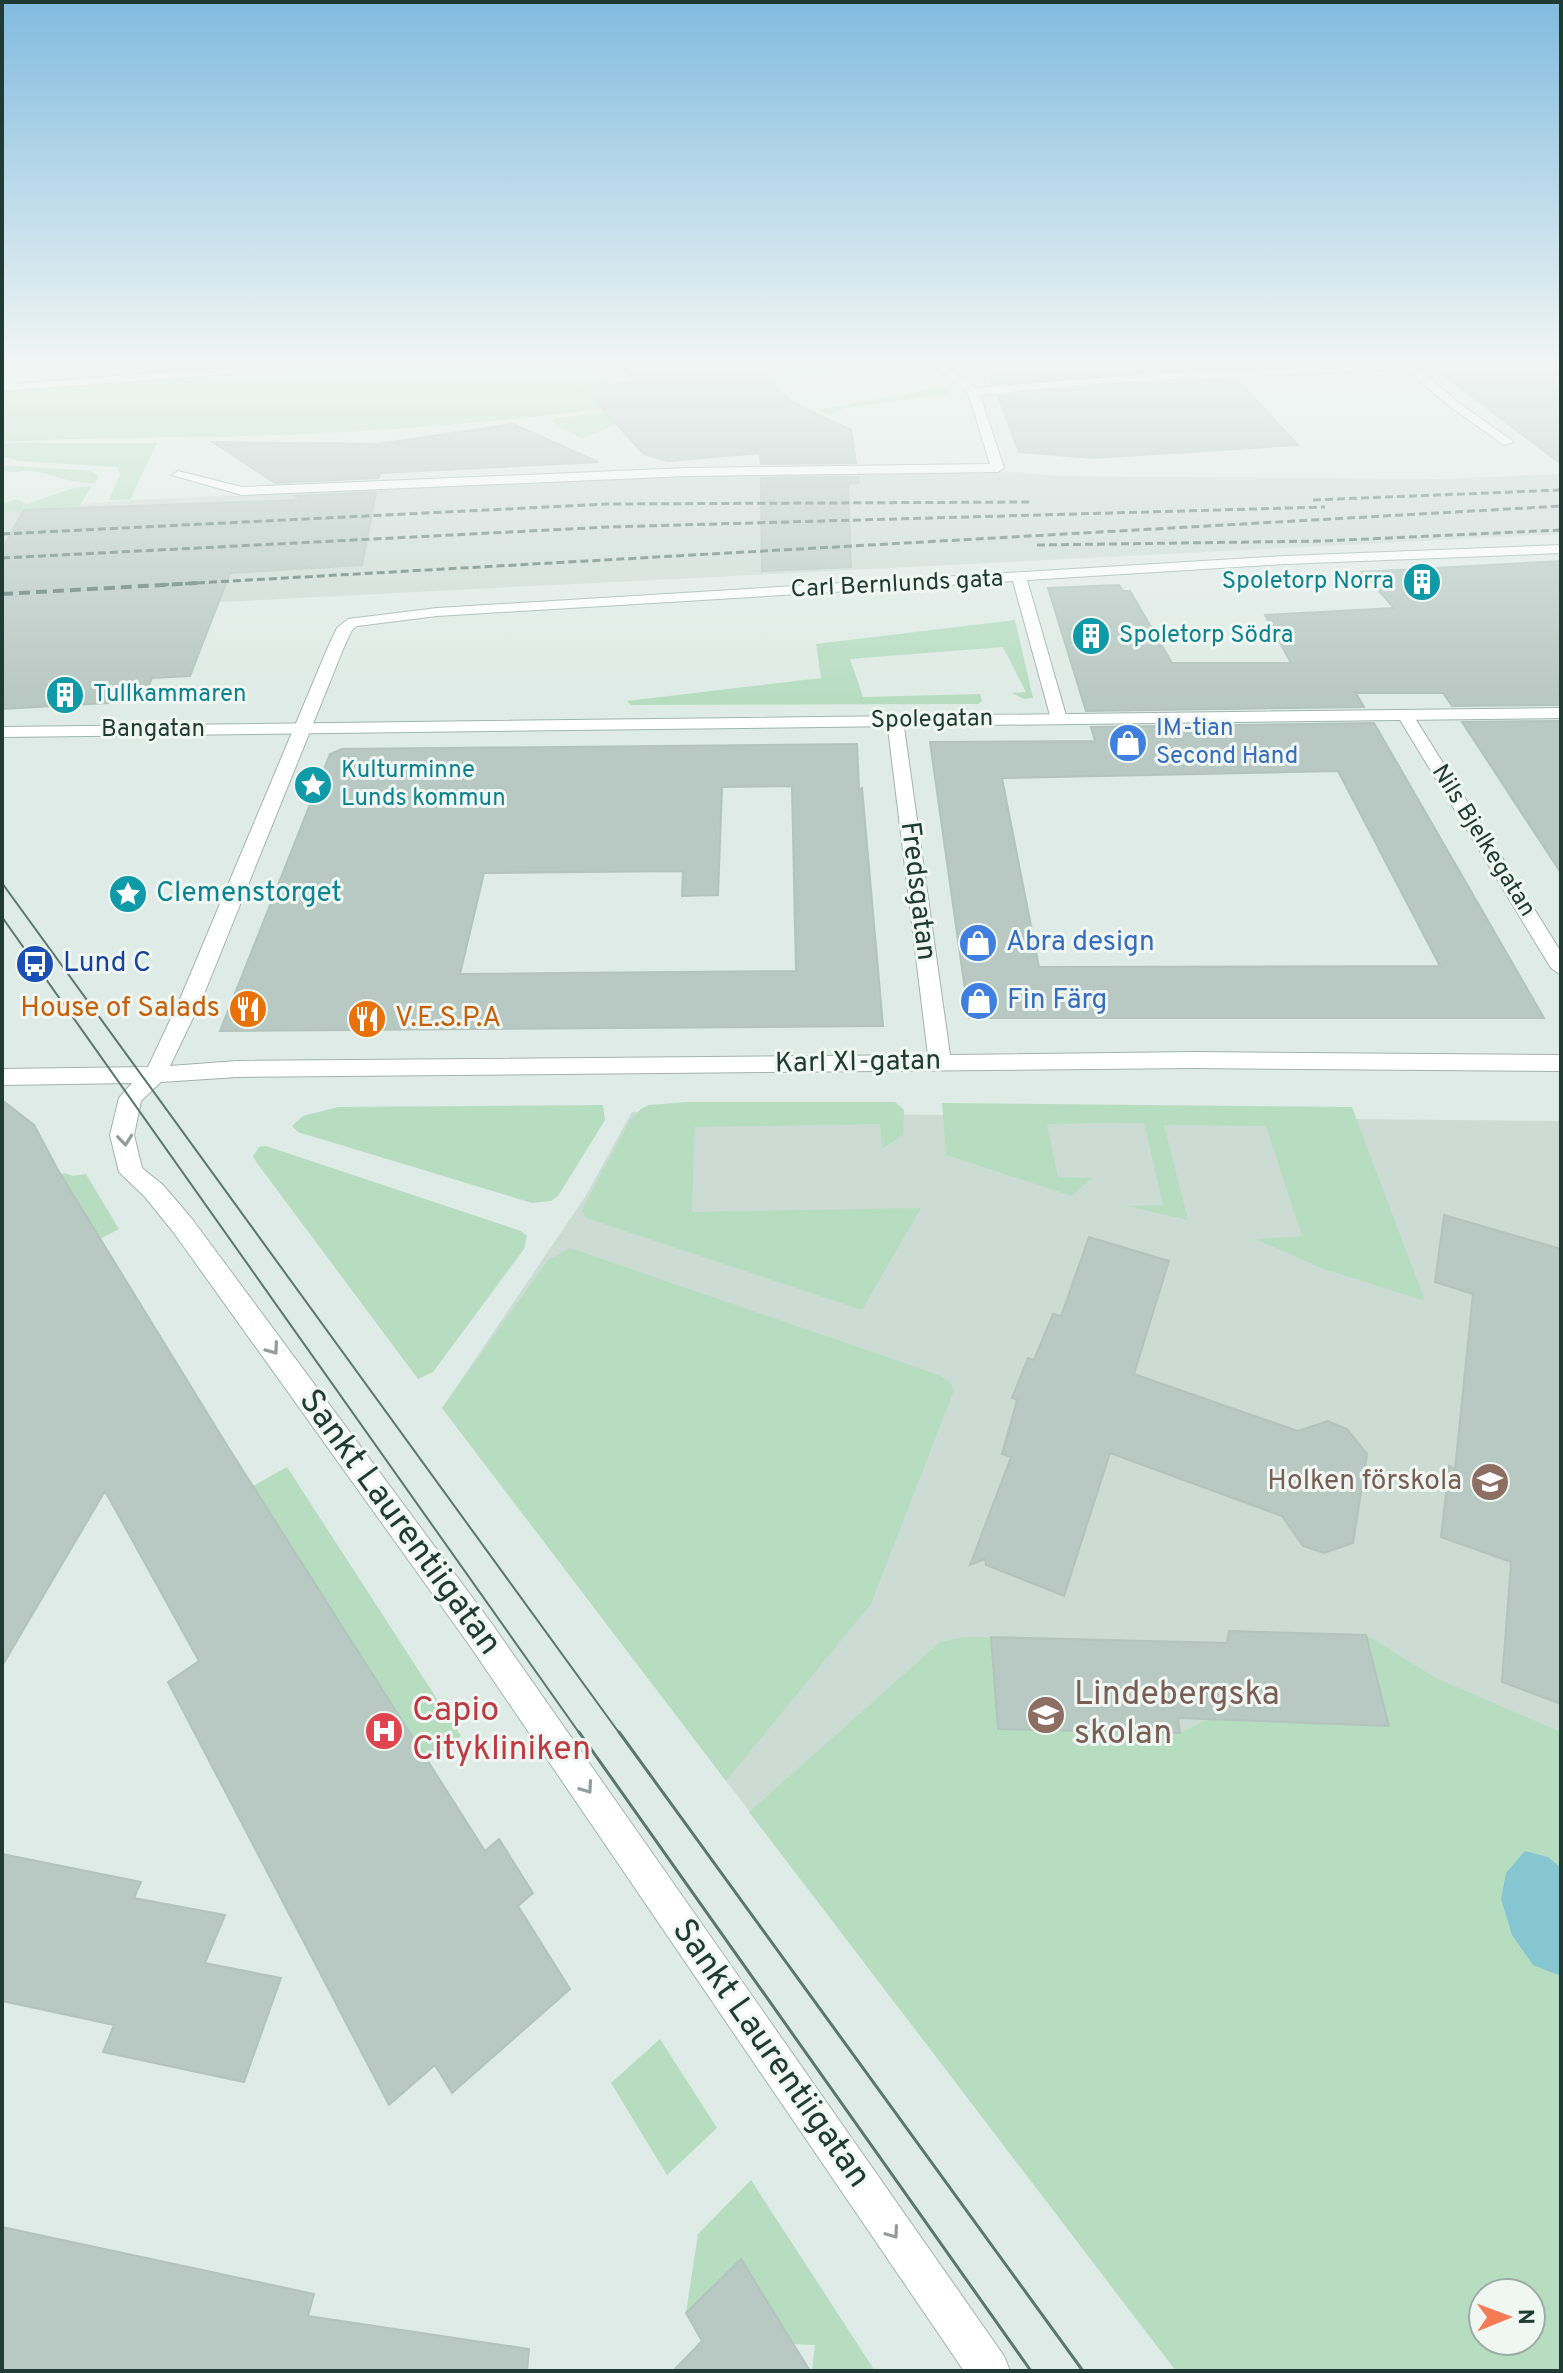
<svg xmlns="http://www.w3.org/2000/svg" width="1563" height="2373" viewBox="0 0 1563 2373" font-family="Overpass,sans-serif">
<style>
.built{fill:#cddbd5}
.green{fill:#b7ddc1;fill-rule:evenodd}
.water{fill:#86c6d1}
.building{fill:#b8c8c2;stroke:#b2c4bd;stroke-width:2;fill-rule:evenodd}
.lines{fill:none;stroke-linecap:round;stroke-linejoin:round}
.street-casing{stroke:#a2b3ad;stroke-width:2}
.secondary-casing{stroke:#9eb7ae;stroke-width:2}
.street{fill:#fff;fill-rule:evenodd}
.secondary{fill:#fff;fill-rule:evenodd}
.tram-far1{stroke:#5a776f;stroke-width:2}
.tram{stroke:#5a776f;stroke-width:3}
.rail-far1{stroke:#5a776f;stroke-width:3;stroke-dasharray:8 4;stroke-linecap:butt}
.rail{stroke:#5a776f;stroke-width:4;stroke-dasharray:11 6;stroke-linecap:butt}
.oneway{stroke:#909d9a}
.labels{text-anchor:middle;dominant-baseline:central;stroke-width:6;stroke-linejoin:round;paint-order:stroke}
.far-culture-label{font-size:24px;fill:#0d838f;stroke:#f0f7f3;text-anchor:start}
.far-street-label{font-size:24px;fill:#203b34;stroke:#f0f7f3}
.far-shop-label{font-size:24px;fill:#366cbe;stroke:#f0f7f3;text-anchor:start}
.street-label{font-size:28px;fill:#203b34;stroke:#f0f7f3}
.culture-label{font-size:28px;fill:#0d838f;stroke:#f0f7f3;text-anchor:start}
.shop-label{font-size:28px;fill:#366cbe;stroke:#f0f7f3;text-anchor:start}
.transit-label{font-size:28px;fill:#164399;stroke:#f0f7f3;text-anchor:start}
.food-label{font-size:28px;fill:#c56008;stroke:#f0f7f3;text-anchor:end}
.education-label{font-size:28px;fill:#785e54;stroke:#f0f7f3;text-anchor:end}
.near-street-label{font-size:34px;fill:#203b34;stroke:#f0f7f3}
.near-education-label{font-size:34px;fill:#785e54;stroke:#f0f7f3;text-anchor:start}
.near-health-label{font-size:34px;fill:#be3a42;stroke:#f0f7f3;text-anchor:start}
</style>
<rect width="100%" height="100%" fill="#dfebe6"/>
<path class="built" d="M1011,472L1056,476L1441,479L1561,474V534L2,613V512L131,500L708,476Z
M632,1112L1561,1121V1748L1426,1767L1176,2371L442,1408L585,1197Z"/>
<path class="green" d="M309,365H591L613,391L695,387L824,365H872C691,402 508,424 324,433C216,439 109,436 2,442V388Z
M944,387L950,394L844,408L834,412L832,416L818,410Z
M617,411L641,412L582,439L551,421L555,418Z
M2,443H157L130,500H109L120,475L117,467L18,461L2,456Z
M2,465L92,471L99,476L95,483C75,485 52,474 33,471C22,469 14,475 2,470Z
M92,486L79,507L2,512V504L16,499L27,504L73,488Z
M1015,620L1033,698L1024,699L1012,693L1026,692L1003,647L850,659L863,697L980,694L982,701L978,704L631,705L627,701L821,678L816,644Z
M687,1102H895L904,1110L903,1135L882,1149L880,1124L695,1127L692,1212L921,1208L862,1310L586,1218L582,1210L586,1202L630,1120L641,1109L649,1105Z
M942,1103L1352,1107L1425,1301L1321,1268L1255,1239L1302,1236L1266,1126L1164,1125L1188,1220L1127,1206L1163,1205L1144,1123L1047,1124L1058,1177L1092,1178L1072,1196L946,1155Z
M603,1105L605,1120L558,1196L551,1201L532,1203L298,1132L292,1126L303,1116L338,1107Z
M266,1146L521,1231L527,1236L524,1249L433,1372L418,1379L257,1163L253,1156L259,1147Z
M65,1173L73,1176L86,1174L119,1229L100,1239L61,1174Z
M570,1248L939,1375L950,1382L954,1390L871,1604L726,1781L442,1408L548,1260Z
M287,1467L461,1736L428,1760L253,1486Z
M1366,1635L1436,1678L1561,1732V2371H1176L749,1812L940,1642L963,1637H991L999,1729L1180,1733L1208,1719L1388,1726ZM1483,2293H1531V2341H1483Z
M660,2039L717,2128L667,2175L611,2083Z
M751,2180L875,2371H812L815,2345L793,2344L741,2259L686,2313L698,2234Z"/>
<path class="water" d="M1525,1851L1548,1857L1561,1868V1976L1533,1965L1512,1935L1501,1899L1506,1873Z"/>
<path class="building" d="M620,365H753L792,402L851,430L856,463L761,464L760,453L668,461L644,454L584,389L635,382Z
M986,365H1224L1226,367L993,384Z
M1530,365H1561V464L1437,370Z
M1237,380L1298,445L1093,458L1019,452L998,396L1105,386Z
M513,424L598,462L380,473L379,478L275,483L213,442L378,444Z
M858,477L859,483L848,484L851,567L762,571L761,478Z
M376,492L362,565L230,573L190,676L152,678L143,701L2,709V549L24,510L301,500L295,496Z
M1561,561V705L1452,706L1443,693H1356L1364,707L1086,711L1048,588L1119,585L1123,591H1130L1172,663H1291L1265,615L1394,608L1362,572Z
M1561,721V873L1462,722Z
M1374,723L1544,1018H969L930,742L1095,741L1091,727ZM1338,771L1440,966L1039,967L1002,778Z
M857,744L859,790L862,788L883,1026L220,1031L330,754L342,749ZM792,786L796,971L460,974L484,873L683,871L682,896L718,895L722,787Z
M2,1100L34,1125L58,1170L228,1447L485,1851L499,1839L533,1893L518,1906L570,1989L452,2093L435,2065L389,2105L168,1682L199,1661L105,1491L2,1666Z
M1444,1215L1561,1249V1704L1502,1682L1511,1562L1441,1537L1449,1466L1455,1469L1473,1294L1435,1282Z
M1089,1237L1169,1261L1134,1374L1298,1431L1328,1421L1347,1429L1367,1454L1353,1543L1324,1553L1303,1546L1282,1516L1110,1453L1064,1596L986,1565L985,1559L970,1565L1011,1457L1002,1454L1017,1400L1012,1398L1028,1358L1034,1360L1053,1314L1061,1316Z
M1229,1631L1366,1635L1389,1726L1178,1718L1180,1733L998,1729L991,1637L1227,1643Z
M2,1854L141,1882L134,1898L225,1915L205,1963L281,1978L244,2082L103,2052L114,2025L2,2001Z
M2,2227L314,2294L308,2316L529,2349L527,2371H2Z
M741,2259L810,2371H673L702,2341L686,2313Z"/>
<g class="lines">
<g class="street-casing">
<path id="street" d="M258,365H313L308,368L2,391V385Z
M934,365H946L976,388C1122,375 1268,365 1415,365L1460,404L1514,442L1504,445L1452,408L1405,369L1105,383L980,395L1004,468L998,472L687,476L242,495L172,475L178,471L242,487L687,468L990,464L968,393Z
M1561,545V553L1285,564L1027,580L1067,719L1059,724L1051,719L1013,581L437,616L357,626L352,630L344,647L202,999L170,1066L237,1061L928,1055L887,720L895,715L903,720L950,1055L1193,1052L1561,1055V1071L1193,1068L237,1077L161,1082L141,1101L134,1135L142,1168L163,1185L192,1219L492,1624L1004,2356L1010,2371H964L470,1646L174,1233L145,1197L119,1172L110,1135L119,1098L132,1083L2,1085V1069L148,1067L180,999L328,647L337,628L348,619L437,608L1285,556Z
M1405,710L1413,715L1561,952V975L1551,968L1397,715Z"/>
</g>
<g class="secondary-casing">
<path id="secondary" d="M1561,708V718L2,737V727Z"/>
</g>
<use href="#street" class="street"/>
<use href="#secondary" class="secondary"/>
<path class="tram-far1" d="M2,883L620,1734
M2,917L580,1734"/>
<path class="tram" d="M579,1732L1031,2371
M619,1732L1083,2371"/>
<path class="rail-far1" d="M1313,500L1561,490
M2,534L607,504L1029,502
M1037,545L1323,541L1561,530
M2,558L608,527L1325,507
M161,585L1561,506"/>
<path class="rail" d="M2,594L197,583"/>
</g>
<defs><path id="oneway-chevron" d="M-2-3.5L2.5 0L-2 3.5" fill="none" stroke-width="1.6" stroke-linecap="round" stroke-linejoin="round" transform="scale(2)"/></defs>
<g class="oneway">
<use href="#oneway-chevron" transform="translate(125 1140) rotate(84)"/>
<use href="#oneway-chevron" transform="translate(273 1349) rotate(54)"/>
<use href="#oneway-chevron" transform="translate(587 1788) rotate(55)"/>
<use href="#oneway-chevron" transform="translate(893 2233) rotate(55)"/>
</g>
<linearGradient id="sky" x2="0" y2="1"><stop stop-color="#81bbdf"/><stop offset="0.52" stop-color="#f1f6f4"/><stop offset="1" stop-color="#f1f6f4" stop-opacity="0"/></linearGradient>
<rect width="1563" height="698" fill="url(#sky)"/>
<defs>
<g id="building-disc" transform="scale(2)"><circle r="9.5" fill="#0f9aa8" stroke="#f0f7f3"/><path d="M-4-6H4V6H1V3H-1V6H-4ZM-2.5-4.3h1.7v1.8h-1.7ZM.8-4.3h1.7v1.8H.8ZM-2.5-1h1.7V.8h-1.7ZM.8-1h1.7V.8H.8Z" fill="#fff"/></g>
<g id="shop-disc" transform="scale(2)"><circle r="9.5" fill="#3f7fe0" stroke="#f0f7f3"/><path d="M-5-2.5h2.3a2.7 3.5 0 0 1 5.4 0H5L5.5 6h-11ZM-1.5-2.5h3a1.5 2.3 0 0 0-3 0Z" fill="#fff"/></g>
<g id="sight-disc" transform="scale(2)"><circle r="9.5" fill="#0f9aa8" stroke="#f0f7f3"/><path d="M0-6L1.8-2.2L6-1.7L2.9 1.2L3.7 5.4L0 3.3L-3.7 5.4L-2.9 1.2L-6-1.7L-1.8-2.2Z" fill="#fff"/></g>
<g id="bus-disc" transform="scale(2)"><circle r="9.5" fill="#1a4fb4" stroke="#f0f7f3"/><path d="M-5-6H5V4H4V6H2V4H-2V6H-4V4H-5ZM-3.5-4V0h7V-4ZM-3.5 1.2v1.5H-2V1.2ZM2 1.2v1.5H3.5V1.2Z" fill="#fff"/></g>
<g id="restaurant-disc" transform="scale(2)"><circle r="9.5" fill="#e8710a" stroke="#f0f7f3"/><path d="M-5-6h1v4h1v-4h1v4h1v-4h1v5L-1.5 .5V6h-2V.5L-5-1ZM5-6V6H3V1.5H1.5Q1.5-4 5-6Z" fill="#fff"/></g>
<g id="school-disc" transform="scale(2)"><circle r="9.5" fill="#8d6e63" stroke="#f0f7f3"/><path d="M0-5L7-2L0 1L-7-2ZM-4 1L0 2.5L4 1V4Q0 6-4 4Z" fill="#fff"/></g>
<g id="hospital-disc" transform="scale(2)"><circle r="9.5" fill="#e0444e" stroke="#f0f7f3"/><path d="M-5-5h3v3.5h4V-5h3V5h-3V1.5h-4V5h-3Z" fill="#fff"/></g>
</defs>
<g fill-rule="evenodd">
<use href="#building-disc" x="1422" y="582"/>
<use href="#building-disc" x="1091" y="636"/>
<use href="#building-disc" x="65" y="695"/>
<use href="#shop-disc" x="1128" y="743"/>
<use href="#sight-disc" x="313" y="785"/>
<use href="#sight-disc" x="128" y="894"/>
<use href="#shop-disc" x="978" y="943"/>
<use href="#bus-disc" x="35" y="964"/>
<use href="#shop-disc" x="979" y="1001"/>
<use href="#restaurant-disc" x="248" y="1009"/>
<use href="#restaurant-disc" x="367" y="1019"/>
<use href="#school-disc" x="1490" y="1482"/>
<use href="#school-disc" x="1046" y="1715"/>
<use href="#hospital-disc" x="384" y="1731"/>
</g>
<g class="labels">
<g class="far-culture-label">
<text x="1394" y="582" text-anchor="end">Spoletorp Norra</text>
<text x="1119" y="636">Spoletorp Södra</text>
<text x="93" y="695">Tullkammaren</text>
<text x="341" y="771">Kulturminne<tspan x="341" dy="28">Lunds kommun</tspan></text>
</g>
<g class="far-street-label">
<text transform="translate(897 585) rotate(-3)">Carl Bernlunds gata</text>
<text transform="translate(932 720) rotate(-1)">Spolegatan</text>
<text x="153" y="730">Bangatan</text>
<text transform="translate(1483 841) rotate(58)">Nils Bjelkegatan</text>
</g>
<g class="far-shop-label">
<text x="1156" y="729">IM-tian<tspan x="1156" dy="28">Second Hand</tspan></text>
</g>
<g class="street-label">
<text transform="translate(917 891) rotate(83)">Fredsgatan</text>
<text transform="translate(858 1063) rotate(-1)">Karl XI-gatan</text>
</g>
<g class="culture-label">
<text x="156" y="894">Clemenstorget</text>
</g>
<g class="shop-label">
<text x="1006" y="943">Abra design</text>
<text x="1007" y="1001">Fin Färg</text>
</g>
<g class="transit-label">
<text x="63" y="964">Lund C</text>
</g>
<g class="food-label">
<text x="220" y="1009">House of Salads</text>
<text x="395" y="1019" text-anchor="start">V.E.S.P.A</text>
</g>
<g class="education-label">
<text x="1462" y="1482">Holken förskola</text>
</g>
<g class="near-street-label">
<text transform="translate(399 1523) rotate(54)">Sankt Laurentiigatan</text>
<text transform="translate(770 2054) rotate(55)">Sankt Laurentiigatan</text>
</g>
<g class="near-education-label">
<text x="1074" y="1695">Lindebergska<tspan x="1074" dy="39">skolan</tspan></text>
</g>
<g class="near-health-label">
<text x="412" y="1711">Capio<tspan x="412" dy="39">Citykliniken</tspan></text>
</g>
</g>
<rect width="1563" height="2373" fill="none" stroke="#203b34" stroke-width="8"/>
<g transform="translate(1507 2317) rotate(89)"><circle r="38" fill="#f0f7f3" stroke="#9daca7" stroke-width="2"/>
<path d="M0-6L14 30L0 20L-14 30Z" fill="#f47b54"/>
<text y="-12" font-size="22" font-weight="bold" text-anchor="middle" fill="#203b34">N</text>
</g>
</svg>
